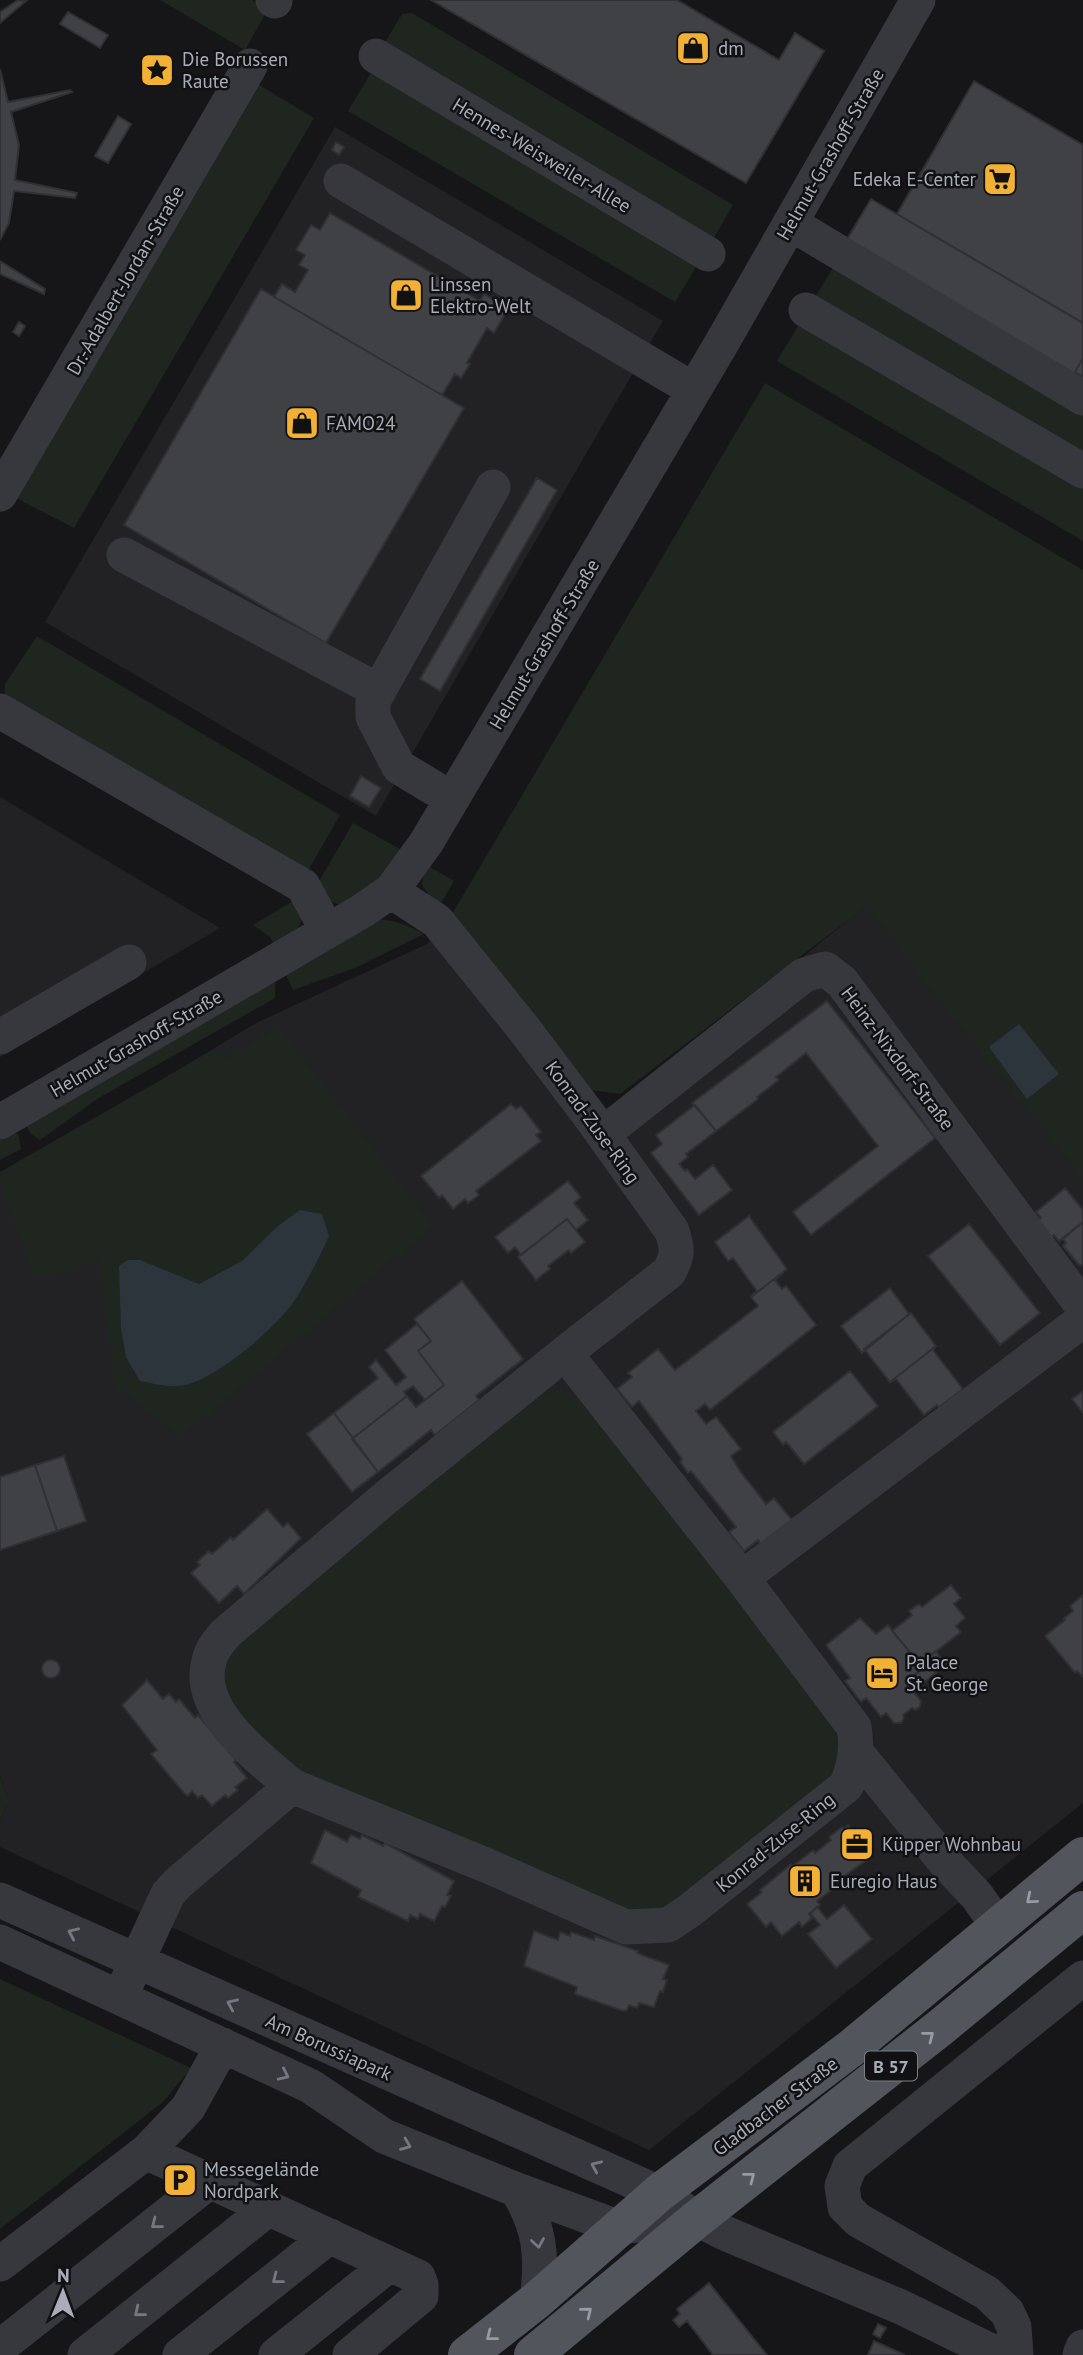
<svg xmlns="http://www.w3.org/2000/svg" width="1083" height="2355" viewBox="0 0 1083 2355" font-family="'PT Sans',sans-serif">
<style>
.built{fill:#222225}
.green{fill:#1e261f}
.water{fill:#2c353c}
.building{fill:#404145;stroke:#303034;stroke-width:2}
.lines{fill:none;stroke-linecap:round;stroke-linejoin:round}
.minor{stroke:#37383d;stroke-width:35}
.major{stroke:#53555c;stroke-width:38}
.oneway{stroke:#979ba6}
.oneway2{stroke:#757881}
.labels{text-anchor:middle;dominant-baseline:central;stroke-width:5;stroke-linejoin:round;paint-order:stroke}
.shield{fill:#111113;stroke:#7b7e86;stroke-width:2}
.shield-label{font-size:18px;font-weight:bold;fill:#a8adb8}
.poi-label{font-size:19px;fill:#a8adb8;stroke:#111113;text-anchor:start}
.street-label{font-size:19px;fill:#a8adb8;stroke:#111113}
</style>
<rect width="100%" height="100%" fill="#161618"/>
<path class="built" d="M335,127L663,321L376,816L45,622Z
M0,797L220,928L0,1057Z
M868,904L1083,1177V1803L649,2150L0,1847V1822L9,1801L0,1776V1177L256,1023L427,944L448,921L606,1117Z"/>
<path class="green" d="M160,0H252L268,9L245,50Z
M412,13L733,205L711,243L381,49L402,14Z
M372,71L699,262L675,302L348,111Z
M256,83L314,118L74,528L12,496Z
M836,263L1083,409V461L812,302Z
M801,321L1083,487V541L777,361Z
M765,383L1083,570V1178L926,983L868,905L620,1094L591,1090L448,921Z
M37,636L340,815L306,874L4,695L5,684Z
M353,823L407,853L388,873L347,904H338L319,897L314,890Z
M428,866L454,881L438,908L422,885L424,871Z
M293,901L302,917C299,934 289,938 275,946L270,937L253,925Z
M378,919C395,920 409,926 424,934L355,968L293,990L284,971Z
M273,979L275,984V998L97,1099L40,1140L30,1133L24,1122Z
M278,1027L433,1226L181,1437L115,1386L99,1257C75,1271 62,1276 34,1277L0,1182V1172L215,1049L223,1060Z
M13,1130L19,1136L21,1149L0,1160V1137Z
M561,1390L588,1404L838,1722L842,1773L652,1919L303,1774L274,1756L220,1695V1660L240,1638L535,1396Z
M0,1776L9,1801L0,1822Z
M0,1979L191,2068L163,2102L0,2229Z"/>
<path class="water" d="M1019,1024L1059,1074L1027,1099L989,1047Z
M300,1210L322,1214L329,1236C318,1260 305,1286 290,1307C270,1332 210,1385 177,1386C165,1387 151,1383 140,1381L126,1357L121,1328L119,1266L128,1260H140L199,1284L242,1261L278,1226Z"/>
<path class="building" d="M18,0L26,1L0,23V12Z
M431,0H677L779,60L795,33L824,51L746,183Z
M68,12L108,35L100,48L60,24Z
M0,69L8,102L70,90L72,92L11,112L19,145L15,180L77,193L75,198L14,191L9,223L0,240Z
M974,81L1083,145V323L897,214Z
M118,116L131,124L108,163L95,156Z
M336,142L344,147L339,155L332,150Z
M871,199L1083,323V358L1073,375L846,241Z
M330,213L480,301L484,294L508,309L494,333L487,328L467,363L470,364L461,378L455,374L442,395L274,297L282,284L295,292L308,270L299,265L305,255L296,250L311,225L320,230Z
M0,261L45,289L44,294L0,274Z
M261,289L464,408L326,643L124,525Z
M19,322L25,326L19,336L13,332Z
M1083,358V377L1075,372Z
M537,478L557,490L440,691L420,679Z
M361,776L381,788L369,807L350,796Z
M827,1001L935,1138L811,1235L793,1212L878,1146L806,1053L776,1077L779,1080L757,1097L758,1099L716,1131L692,1103Z
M511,1104L516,1109L521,1106L541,1132L536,1135L541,1141L476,1191L479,1195L468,1203L465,1199L453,1209L442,1195L439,1198L421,1176Z
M695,1105L716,1131L686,1154L688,1157L679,1164L685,1171L687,1169L695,1179L713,1165L732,1190L699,1215L651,1153L662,1144L656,1135Z
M568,1181L581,1197L574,1203L588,1220L576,1230L567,1219L521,1255L515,1247L508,1253L495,1237Z
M1065,1188L1083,1210V1222L1059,1241L1054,1235L1046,1241L1033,1225L1041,1218L1036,1212Z
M749,1216L787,1269L751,1297L757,1291L748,1279L733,1258L728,1261L715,1242Z
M567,1219L585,1242L571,1253L569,1250L548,1266L550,1269L536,1280L518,1257Z
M1083,1222V1264L1080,1266L1063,1246L1066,1243L1063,1239Z
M969,1224L1040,1313L1000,1345L928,1256Z
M787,1269L775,1280L782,1289L786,1286L816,1325L710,1410L705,1404L696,1411L706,1424L716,1417L741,1449L731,1456L740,1471L766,1504L774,1498L792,1520L761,1544L758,1540L744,1551L729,1532L736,1527L691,1471L688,1473L680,1462L682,1459L639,1401L632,1407L617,1389L632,1377L628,1373L658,1349L675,1370L758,1306L751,1297Z
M462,1281L523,1359L476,1396L479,1400L435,1435L431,1430L378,1472L352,1439L407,1396L416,1407L444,1385L418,1351L431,1341L414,1319Z
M890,1288L909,1314L862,1353L841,1326Z
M911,1313L936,1346L890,1382L864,1349Z
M417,1324L431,1341L418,1351L444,1385L425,1400L413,1386L404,1392L407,1396L353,1438L334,1413L378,1378L369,1367L376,1360L396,1385L406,1377L385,1350Z
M936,1346L933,1350L963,1389L939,1407L937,1405L924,1415L896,1379L890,1382Z
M850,1371L878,1406L804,1464L786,1442L783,1445L773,1432Z
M1083,1391V1413L1072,1399Z
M334,1413L378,1472L352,1492L307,1434Z
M64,1456L86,1521L57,1531L35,1465Z
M35,1465L57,1531L0,1550V1477Z
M267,1509L283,1527L288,1523L301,1538L244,1594L237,1586L219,1603L191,1573L200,1565L197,1562L209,1551L212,1554L231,1537L233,1540Z
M951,1585L961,1598L954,1604L965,1618L956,1626L961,1632L920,1664L892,1631L912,1615L909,1611L919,1604L922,1607Z
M1083,1595V1677L1077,1671L1075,1673L1045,1636L1065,1620L1063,1619L1073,1611L1070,1606Z
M860,1618L876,1634L888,1625L923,1669L911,1678L918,1687L913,1691L921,1701L920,1707L915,1710L912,1708L903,1715L904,1718L901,1723H894L886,1713L881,1717L866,1698L861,1702L845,1681L850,1678L826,1645Z
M936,1651L946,1665L918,1687L911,1678L922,1668L920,1664Z
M42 1669a9 9 0 1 1 18 0a9 9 0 1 1-18 0Z
M147,1680L163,1699L169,1694L176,1702L179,1699L195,1718L198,1715L236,1760L234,1762L247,1778L235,1787L238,1790L228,1798L225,1795L212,1806L202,1795L198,1798L192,1791L188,1796L184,1793L151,1754L157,1750L122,1705Z
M848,1825L865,1847L861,1850L868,1859L839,1880L841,1883L817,1901L820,1905L809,1914L812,1918L802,1927L799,1922L782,1936L771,1922L766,1927L747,1904L762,1892L760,1890L791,1864L793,1866L813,1850L815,1853L831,1840L829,1837L842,1827L844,1829Z
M325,1830L347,1842L351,1835L360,1839L362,1835L383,1846L385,1843L454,1881L447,1895L451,1896L445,1907L442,1906L434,1921L420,1914L418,1919L410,1915L408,1921L358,1897L361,1890L311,1863Z
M844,1905L872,1939L836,1968L808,1934L820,1925L810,1913L817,1907L827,1919Z
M534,1931L558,1940L560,1932L570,1936L571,1932L594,1940L595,1936L638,1951L637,1953L669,1965L663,1979L667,1980L663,1992L660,1991L654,2007L639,2003L637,2008L629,2005L627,2010L623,2011L575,1994L577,1987L524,1966Z
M709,2283L767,2355H713L687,2321L679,2327L673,2320L680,2314L677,2309Z
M878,2324L886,2328L880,2338L873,2334Z
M874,2341L905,2355H868Z"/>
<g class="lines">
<path class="minor" d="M273,0L275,1
M376,56L708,254
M341,181L694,390
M790,223L1083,398
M806,310L1083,471
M0,494L250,66
M124,555L379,691
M0,711L303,886L327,930
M452,799L399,767L373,717V701L493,487
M391,891L437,921L524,1029L595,1123L672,1231C678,1250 678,1255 669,1272L565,1353
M0,1037L129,962
M0,1122L362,911L391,891L426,843L720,346L918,0
M603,1134L804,975L825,969L842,982L1083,1307
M742,1578L1083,1320
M856,1752L945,1862L977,1896L998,1926
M0,1900L659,2193L697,2219L727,2234L901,2307L999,2355
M0,1942L310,2086L384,2136L517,2190L617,2227L697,2219
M120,1997L168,1894L178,1883L292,1786L488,1866L626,1927L668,1925L689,1911L846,1786C855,1766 858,1748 854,1727L742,1578L565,1353L389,1495L226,1633C219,1641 211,1650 209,1661C195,1711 259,1758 292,1786
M146,2152L418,2277L421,2285V2296L350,2355
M517,2190C540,2227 543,2256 537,2300
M0,2264L146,2152L188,2108L223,2045
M0,2347L210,2181
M85,2355L269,2208
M180,2355L330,2236
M276,2355L390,2264
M1016,2355L1014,2327L1007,2312L987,2293L858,2220L845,2207L842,2186L850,2166L1083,1978
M1080,2355L1083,2347"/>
<path class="major" d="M467,2355L537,2300L659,2193L850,2049L1083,1856
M533,2355L697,2219L941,2027L1083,1910"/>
</g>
<defs><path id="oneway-chevron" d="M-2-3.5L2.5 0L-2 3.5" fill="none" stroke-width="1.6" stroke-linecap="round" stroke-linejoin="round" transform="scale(1.75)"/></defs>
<g class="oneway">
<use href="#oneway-chevron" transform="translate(1031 1899) rotate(140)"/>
<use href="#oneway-chevron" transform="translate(929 2036) rotate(-38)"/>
<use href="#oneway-chevron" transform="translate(750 2177) rotate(-38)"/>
<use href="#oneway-chevron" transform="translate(587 2312) rotate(-39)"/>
<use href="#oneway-chevron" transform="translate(491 2336) rotate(142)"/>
</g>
<g class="oneway2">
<use href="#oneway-chevron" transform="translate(73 1933) rotate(-156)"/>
<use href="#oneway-chevron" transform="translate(232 2004) rotate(-156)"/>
<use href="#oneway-chevron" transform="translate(284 2075) rotate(25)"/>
<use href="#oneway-chevron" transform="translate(406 2145) rotate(22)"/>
<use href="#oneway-chevron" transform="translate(596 2166) rotate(-156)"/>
<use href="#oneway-chevron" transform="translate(156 2224) rotate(142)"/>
<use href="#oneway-chevron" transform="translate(538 2243) rotate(81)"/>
<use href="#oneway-chevron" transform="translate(277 2279) rotate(142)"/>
<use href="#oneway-chevron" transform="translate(139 2312) rotate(141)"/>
</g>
<defs>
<g id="shop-square" transform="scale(1.75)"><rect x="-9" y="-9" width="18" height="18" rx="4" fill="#f2b134" stroke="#111113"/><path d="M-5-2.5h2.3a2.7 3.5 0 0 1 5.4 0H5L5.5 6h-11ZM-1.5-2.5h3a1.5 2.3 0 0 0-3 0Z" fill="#111"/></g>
<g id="sight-square" transform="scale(1.75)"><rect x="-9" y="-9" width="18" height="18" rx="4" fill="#f2b134" stroke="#111113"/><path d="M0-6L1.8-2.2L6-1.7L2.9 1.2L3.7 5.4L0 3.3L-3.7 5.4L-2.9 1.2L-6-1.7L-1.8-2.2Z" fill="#111"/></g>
<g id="supermarket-square" transform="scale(1.75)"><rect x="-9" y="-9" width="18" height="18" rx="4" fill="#f2b134" stroke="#111113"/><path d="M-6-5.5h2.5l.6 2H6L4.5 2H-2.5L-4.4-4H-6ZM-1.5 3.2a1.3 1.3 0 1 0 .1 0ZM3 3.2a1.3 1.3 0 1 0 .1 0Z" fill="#111"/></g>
<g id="hotel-square" transform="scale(1.75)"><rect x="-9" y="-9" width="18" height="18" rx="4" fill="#f2b134" stroke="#111113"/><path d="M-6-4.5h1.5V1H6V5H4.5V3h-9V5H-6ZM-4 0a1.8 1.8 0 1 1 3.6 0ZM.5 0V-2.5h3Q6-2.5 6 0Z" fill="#111"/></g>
<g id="office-square" transform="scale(1.75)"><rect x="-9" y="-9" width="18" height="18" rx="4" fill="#f2b134" stroke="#111113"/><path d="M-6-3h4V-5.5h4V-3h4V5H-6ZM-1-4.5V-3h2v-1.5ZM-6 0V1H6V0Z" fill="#111"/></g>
<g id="building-square" transform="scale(1.75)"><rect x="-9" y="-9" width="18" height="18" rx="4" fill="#f2b134" stroke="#111113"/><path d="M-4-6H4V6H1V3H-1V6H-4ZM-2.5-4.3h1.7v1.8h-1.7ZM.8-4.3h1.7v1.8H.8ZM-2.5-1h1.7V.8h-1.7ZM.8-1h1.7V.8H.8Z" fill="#111"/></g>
<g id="parking-square" transform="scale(1.75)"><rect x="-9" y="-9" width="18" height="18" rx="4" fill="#f2b134" stroke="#111113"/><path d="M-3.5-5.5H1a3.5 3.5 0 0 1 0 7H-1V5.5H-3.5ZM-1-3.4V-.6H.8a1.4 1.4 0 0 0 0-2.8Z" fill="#111"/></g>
</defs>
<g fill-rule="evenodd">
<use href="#shop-square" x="693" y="48"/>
<use href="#sight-square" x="157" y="70"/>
<use href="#supermarket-square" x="1000" y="179"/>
<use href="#shop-square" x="406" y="295"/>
<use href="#shop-square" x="302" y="423"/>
<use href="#hotel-square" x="882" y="1673"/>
<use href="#office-square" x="857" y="1844"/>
<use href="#building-square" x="805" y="1881"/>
<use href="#parking-square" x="180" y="2180"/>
</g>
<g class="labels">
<rect class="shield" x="865" y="2051.5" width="52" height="29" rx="5"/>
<g class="shield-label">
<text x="891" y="2066">B 57</text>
</g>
<g class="poi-label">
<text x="718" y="48">dm</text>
<text x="182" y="59">Die Borussen<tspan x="182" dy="22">Raute</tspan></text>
<text x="976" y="179" text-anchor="end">Edeka E-Center</text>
<text x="430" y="284">Linssen<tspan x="430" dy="22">Elektro-Welt</tspan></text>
<text x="326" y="423">FAMO24</text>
<text x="906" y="1662">Palace<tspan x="906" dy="22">St. George</tspan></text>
<text x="882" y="1844">Küpper Wohnbau</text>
<text x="830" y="1881">Euregio Haus</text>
<text x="204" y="2169">Messegelände<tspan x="204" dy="22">Nordpark</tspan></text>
</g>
<g class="street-label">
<text transform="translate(830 154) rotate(-60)">Helmut-Grashoff-Straße</text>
<text transform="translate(542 155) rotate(31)">Hennes-Weisweiler-Allee</text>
<text transform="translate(125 280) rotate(-60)">Dr.-Adalbert-Jordan-Straße</text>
<text transform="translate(544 644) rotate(-59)">Helmut-Grashoff-Straße</text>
<text transform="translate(136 1043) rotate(-30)">Helmut-Grashoff-Straße</text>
<text transform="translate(898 1058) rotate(53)">Heinz-Nixdorf-Straße</text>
<text transform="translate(593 1122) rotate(54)">Konrad-Zuse-Ring</text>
<text transform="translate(775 1842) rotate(-39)">Konrad-Zuse-Ring</text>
<text transform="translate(329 2047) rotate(24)">Am Borussiapark</text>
<text transform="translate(775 2106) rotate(-37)">Gladbacher Straße</text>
</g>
</g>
<g transform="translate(63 2292) rotate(1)" stroke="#111113" stroke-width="5" paint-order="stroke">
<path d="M0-5L12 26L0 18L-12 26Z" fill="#a8adb8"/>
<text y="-10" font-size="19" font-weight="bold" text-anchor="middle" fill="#a8adb8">N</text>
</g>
</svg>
